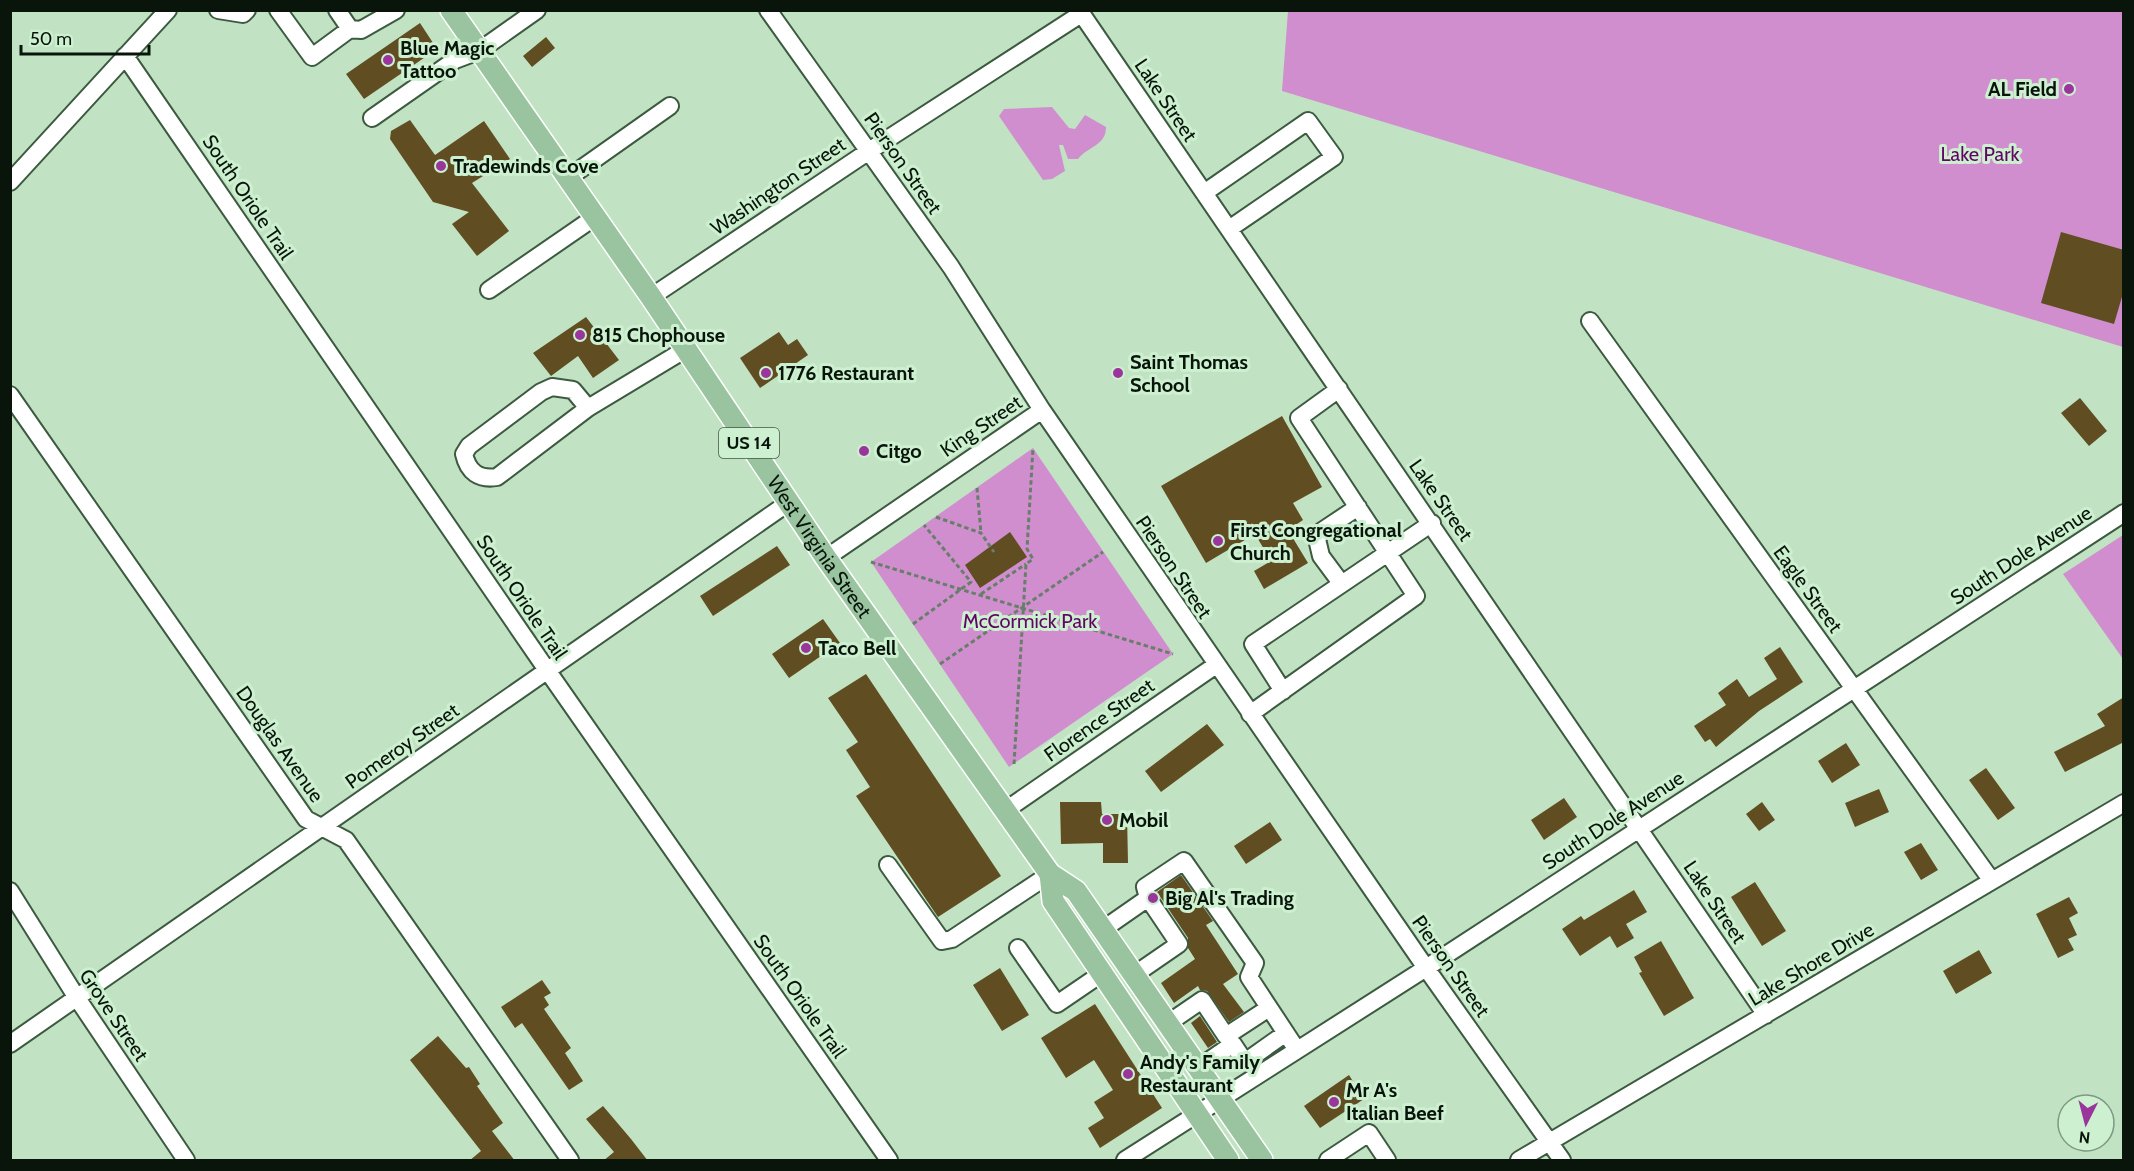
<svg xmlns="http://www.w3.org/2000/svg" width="2134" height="1171" viewBox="0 0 2134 1171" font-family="Cabin,sans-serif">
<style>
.green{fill:#d08ecf}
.building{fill:#604d21}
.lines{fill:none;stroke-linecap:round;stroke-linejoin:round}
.minor-casing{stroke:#3c5a3f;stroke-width:20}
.major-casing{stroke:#fff;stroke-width:24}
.path{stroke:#677e69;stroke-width:3;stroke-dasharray:4.5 3;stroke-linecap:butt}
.minor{stroke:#fff;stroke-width:16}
.major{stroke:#99c49f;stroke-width:21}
.poi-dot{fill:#99359b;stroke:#cdf0d0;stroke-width:2}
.labels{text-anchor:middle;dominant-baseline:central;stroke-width:6;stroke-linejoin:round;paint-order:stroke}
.shield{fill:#cdf0d0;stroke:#445746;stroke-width:1.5}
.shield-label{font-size:18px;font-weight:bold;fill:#09150b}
.poi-label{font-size:20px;font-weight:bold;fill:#09150b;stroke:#cdf0d0;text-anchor:start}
.street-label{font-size:20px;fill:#09150b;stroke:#cdf0d0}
.park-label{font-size:20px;fill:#610563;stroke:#cdf0d0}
</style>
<rect width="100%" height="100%" fill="#c1e3c3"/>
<path class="green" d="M1288,11H2123V347L1282,91Z
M1052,107L1069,128L1075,129L1085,115L1106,127C1106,146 1088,146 1078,159H1068L1063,145H1059L1065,171L1052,179L1043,180L999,116L1004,109Z
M1033,448L1173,654L1009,767L871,562Z
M2123,535V659L2063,574Z"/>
<path class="building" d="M420,23L437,49L364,99L346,74Z
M546,37L555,48L532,67L523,56Z
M410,120L435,155L484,121L510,159L472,183L509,231L477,256L452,224L469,212L433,202L390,139L391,131Z
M2061,232L2124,250V290L2114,324L2041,303Z
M586,317L619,360L593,378L578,356L551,376L533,353Z
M779,332L788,345L797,339L808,355L760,388L740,358Z
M2080,398L2107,431L2089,446L2061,413Z
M1282,416L1322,487L1293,503L1303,520L1288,530L1308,563L1264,589L1254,571L1271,561L1255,534L1206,563L1161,486Z
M1010,532L1027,557L980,588L965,565Z
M777,546L790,565L713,616L700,596Z
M823,619L840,643L789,678L772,654Z
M1780,647L1803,682L1759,711L1716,747L1710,739L1705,742L1694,726L1726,705L1718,693L1737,679L1749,697L1777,679L1764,658Z
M866,674L1001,876L938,917L856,796L870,787L846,750L858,742L828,698Z
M2124,697V742L2065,772L2054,752L2105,726L2097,714Z
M1207,724L1224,745L1161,792L1145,771Z
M1846,743L1860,765L1832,783L1818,761Z
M1986,768L2015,808L1998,820L1969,780Z
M1879,789L1889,812L1855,827L1845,803Z
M1564,798L1577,817L1544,840L1531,820Z
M1060,802H1101L1102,814H1127L1128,863H1103V843L1061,844Z
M1762,802L1775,820L1759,831L1746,814Z
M1270,822L1282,840L1246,864L1234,846Z
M1921,843L1938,870L1921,880L1904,852Z
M1181,875L1213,921L1206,925L1238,974L1223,984L1244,1012L1229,1022L1207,991L1200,990L1198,986L1174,1003L1161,983L1195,959L1188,948V938L1157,892Z
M1755,882L1786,931L1762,946L1731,897Z
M1634,890L1647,912L1626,924L1634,938L1617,948L1610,936L1580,956L1562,929L1581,916L1584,920Z
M2069,897L2078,913L2069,918L2077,935L2068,939L2074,950L2058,958L2036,914Z
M1661,941L1694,998L1664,1016L1639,973L1642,972L1634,957Z
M1979,950L1992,973L1956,994L1943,971Z
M1000,968L1029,1015L1002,1031L973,985Z
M542,980L551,993L544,997L549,1005L544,1009L571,1048L565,1053L583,1081L569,1090L522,1023L515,1028L501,1007Z
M1095,1004L1162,1108L1100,1148L1088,1128L1104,1118L1094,1102L1113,1090L1094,1060L1066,1078L1041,1038Z
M1200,1016L1217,1042L1208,1048L1191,1023Z
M438,1036L466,1068L469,1067L480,1084L477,1086L503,1123L492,1131L515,1161H469L481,1151L410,1060Z
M1349,1075L1364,1099L1320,1128L1304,1106Z
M603,1106L631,1139L648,1161H603L614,1152L586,1119Z"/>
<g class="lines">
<g class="minor-casing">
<path id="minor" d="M218,10L243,14L247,10
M278,10L312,57L350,29L361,30L396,10
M337,10L350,29
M768,10L951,267L1042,410L1426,968L1562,1160
M1079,10L1766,1015
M125,56L547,670L889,1160
M372,118L455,60L479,51L537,10
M568,178L670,106
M10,182L168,10
M1204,193L1308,121L1334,157L1229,229
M489,290L595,217
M651,297L869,151L1081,14
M1590,321L1992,881
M10,395L306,819L346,840L570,1160
M588,408L573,390L552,387L541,392L469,446L464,454C468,472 479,480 497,477L588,408L686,349
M826,558L1042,410
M1341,583L1321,556L1317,539L1322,531L1358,507
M1283,691L1253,644L1432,523
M1250,714L1416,596L1299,418L1339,389
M1006,810L1216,665
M888,865L942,941L952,939L1050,874
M10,891L77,998L186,1160
M1102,930L1148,898
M1018,948L1057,1004L1101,974
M1134,975L1179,944L1148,898L1145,887L1184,861L1255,963L1249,977L1297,1050
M1167,1024L1202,1000L1226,1036L1269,1008
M10,1044L788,503
M1198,1068L1233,1044L1245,1062L1286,1033
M1125,1160L1426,968L2124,513
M1328,1160L1369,1133L1387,1160
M1519,1160L2124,803"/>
</g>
<g class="major-casing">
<g id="major">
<path id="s1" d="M451,10L651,297L826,558L1050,874L1076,891L1262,1160"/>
<path d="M1050,874L1053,901L1228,1160"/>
</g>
</g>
<path class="path" d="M977,488L981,533
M936,517L981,533L994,552
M871,562L1173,654
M981,594L1026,564
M913,624L971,582L924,525
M940,664L1103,552
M1014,764L1026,564L1033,559L1027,549L1033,448"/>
<use href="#minor" class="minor"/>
<use href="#major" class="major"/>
</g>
<g class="poi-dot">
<circle cx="388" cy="60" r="6"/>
<circle cx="2069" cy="89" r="6"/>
<circle cx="441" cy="166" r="6"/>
<circle cx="580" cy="335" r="6"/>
<circle cx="766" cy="373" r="6"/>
<circle cx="1118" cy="373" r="6"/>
<circle cx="864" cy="451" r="6"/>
<circle cx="1218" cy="541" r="6"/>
<circle cx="806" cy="648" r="6"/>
<circle cx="1107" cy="820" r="6"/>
<circle cx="1153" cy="898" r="6"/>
<circle cx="1128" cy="1074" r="6"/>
<circle cx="1334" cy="1102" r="6"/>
</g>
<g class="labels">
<rect class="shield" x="719" y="428" width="60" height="30" rx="4.5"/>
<g class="shield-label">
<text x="749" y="443">US 14</text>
</g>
<g class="poi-label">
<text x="400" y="48">Blue Magic<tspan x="400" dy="23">Tattoo</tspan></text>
<text x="2057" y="89" text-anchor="end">AL Field</text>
<text x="453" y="166">Tradewinds Cove</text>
<text x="592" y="335">815 Chophouse</text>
<text x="1130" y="362">Saint Thomas<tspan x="1130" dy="23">School</tspan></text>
<text x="778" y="373">1776 Restaurant</text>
<text x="876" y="451">Citgo</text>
<text x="1230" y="530">First Congregational<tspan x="1230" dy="23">Church</tspan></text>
<text x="818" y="648">Taco Bell</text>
<text x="1119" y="820">Mobil</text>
<text x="1165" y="898">Big Al's Trading</text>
<text x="1140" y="1062">Andy's Family<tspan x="1140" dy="23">Restaurant</tspan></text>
<text x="1346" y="1090">Mr A's<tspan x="1346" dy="23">Italian Beef</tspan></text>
</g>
<g class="street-label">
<text transform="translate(1166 100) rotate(56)">Lake Street</text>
<text transform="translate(903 163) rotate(55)">Pierson Street</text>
<text transform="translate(778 186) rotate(-34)">Washington Street</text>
<text transform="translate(248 197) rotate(56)">South Oriole Trail</text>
<text transform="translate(981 426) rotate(-34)">King Street</text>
<text transform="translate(1441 500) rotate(55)">Lake Street</text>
<text stroke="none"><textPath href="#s1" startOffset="651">West Virginia Street</textPath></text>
<text transform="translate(2021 555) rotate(-33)">South Dole Avenue</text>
<text transform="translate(1174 567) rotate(56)">Pierson Street</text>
<text transform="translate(1808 589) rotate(54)">Eagle Street</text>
<text transform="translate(522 597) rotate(56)">South Oriole Trail</text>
<text transform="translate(1099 720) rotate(-35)">Florence Street</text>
<text transform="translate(280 744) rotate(55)">Douglas Avenue</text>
<text transform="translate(402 746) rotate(-35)">Pomeroy Street</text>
<text transform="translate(1613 820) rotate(-33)">South Dole Avenue</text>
<text transform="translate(1715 902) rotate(56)">Lake Street</text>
<text transform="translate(1811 964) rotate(-31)">Lake Shore Drive</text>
<text transform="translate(1451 966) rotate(55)">Pierson Street</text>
<text transform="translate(800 996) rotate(55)">South Oriole Trail</text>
<text transform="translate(114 1015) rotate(56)">Grove Street</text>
</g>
<g class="park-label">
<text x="1980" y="154">Lake Park</text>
<text x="1030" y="621">McCormick Park</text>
</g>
</g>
<rect width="2134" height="1171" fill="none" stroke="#09150b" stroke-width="24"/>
<g transform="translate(2086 1123) rotate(186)"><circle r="28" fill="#cdf0d0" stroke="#7f9881" stroke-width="1.5"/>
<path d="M0-4.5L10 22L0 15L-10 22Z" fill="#99359b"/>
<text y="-9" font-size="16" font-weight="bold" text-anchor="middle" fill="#09150b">N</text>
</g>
<path d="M21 45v9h128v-9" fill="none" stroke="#09150b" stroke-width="3"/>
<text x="30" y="45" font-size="18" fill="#09150b" stroke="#cdf0d0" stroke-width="4.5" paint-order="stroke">50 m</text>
</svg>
